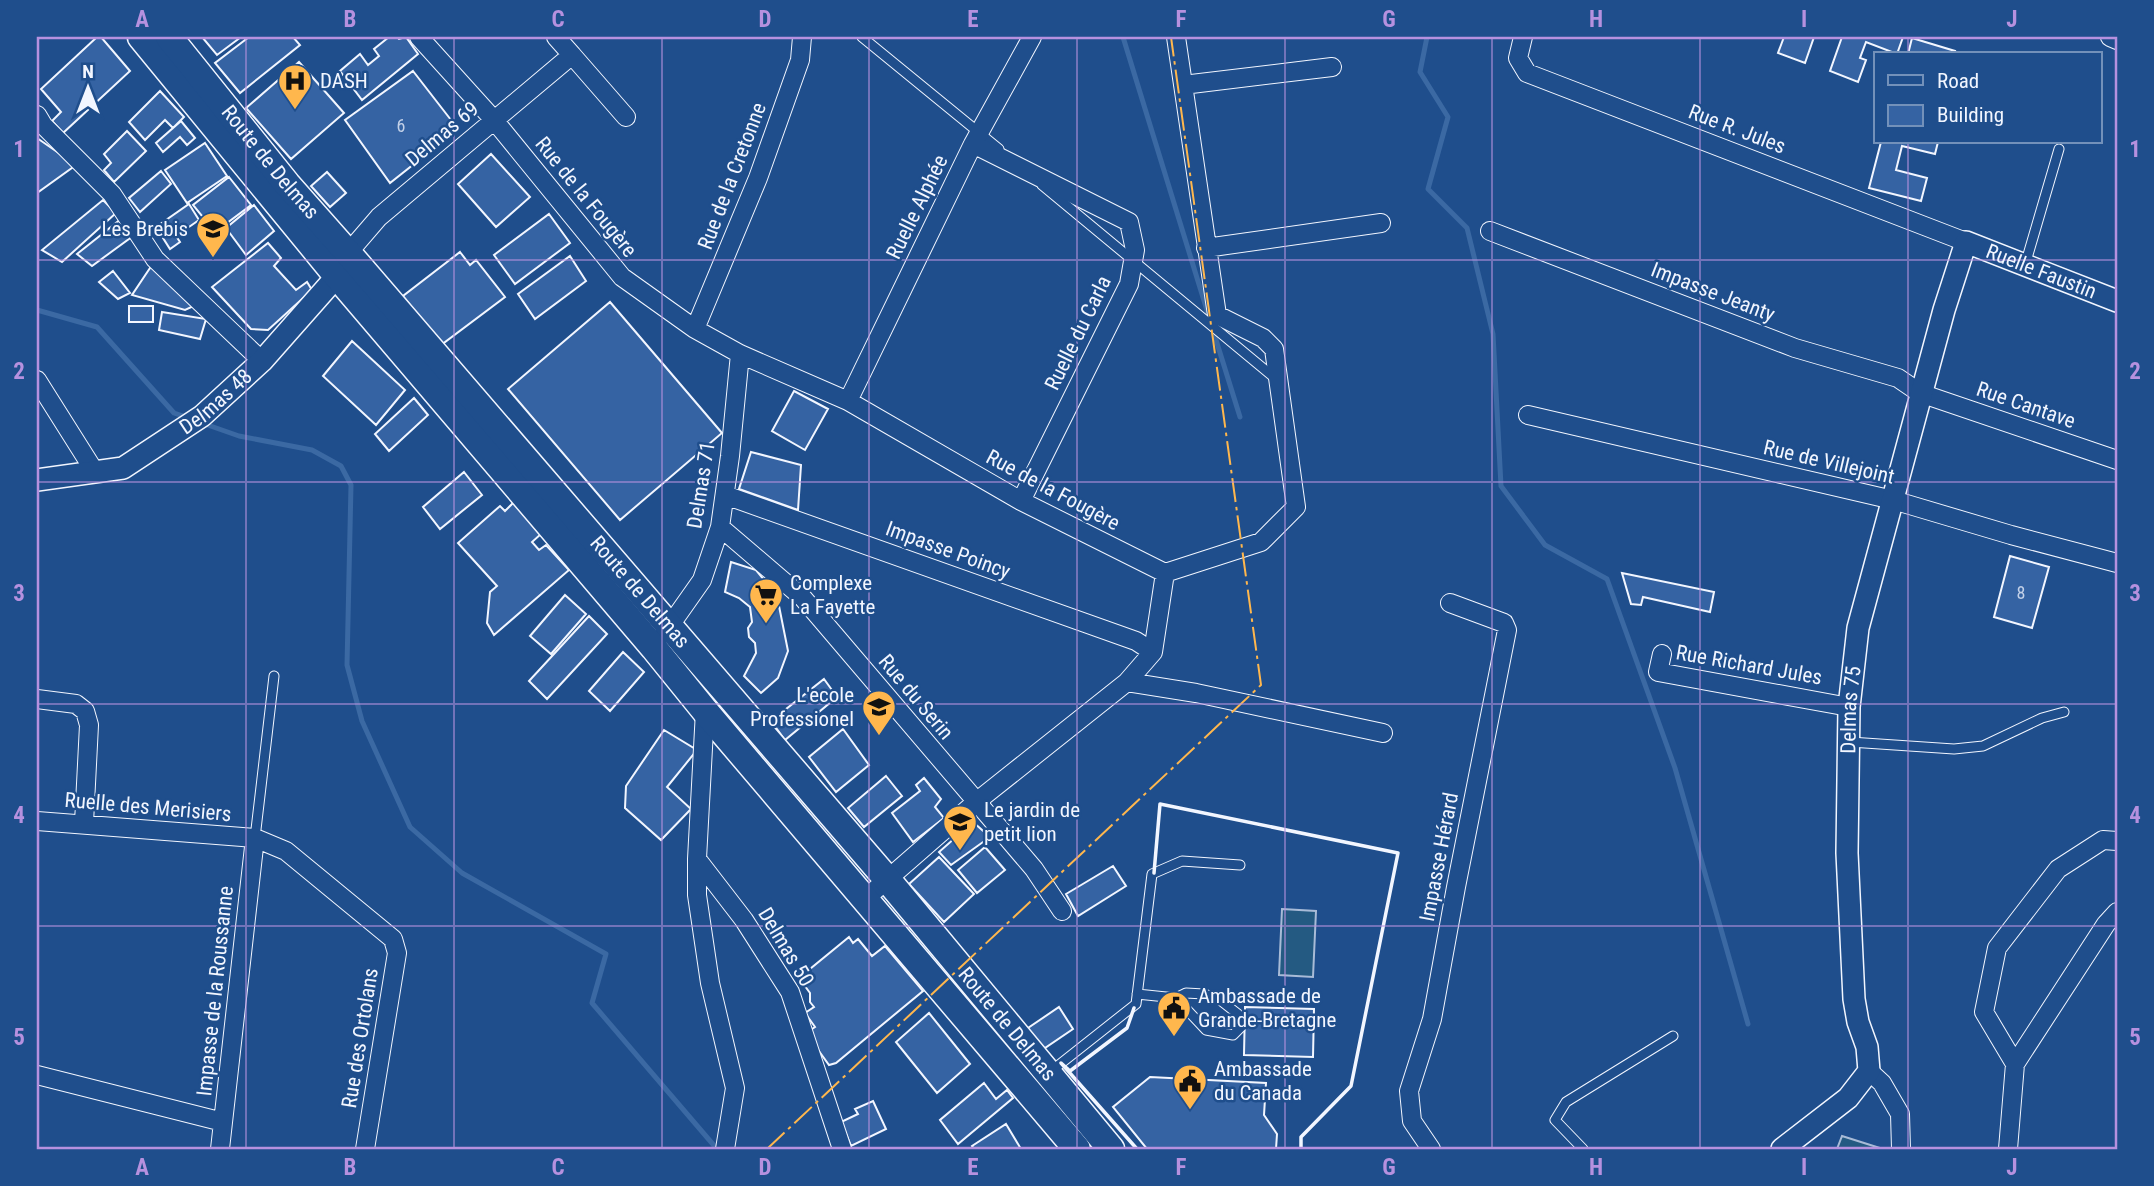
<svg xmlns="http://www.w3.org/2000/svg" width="2154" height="1186" viewBox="0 0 2154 1186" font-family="'Roboto Condensed',sans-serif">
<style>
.green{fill:#245a82;stroke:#a8bbd7;stroke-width:2}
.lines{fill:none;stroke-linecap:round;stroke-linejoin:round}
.stream{stroke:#3b69a3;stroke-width:5}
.building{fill:#3563a3;stroke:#f2f6ff;stroke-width:2}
.service-casing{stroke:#f2f6ff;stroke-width:11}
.minor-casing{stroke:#f2f6ff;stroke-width:20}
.tertiary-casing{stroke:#f2f6ff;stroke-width:24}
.primary-casing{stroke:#f2f6ff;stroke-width:29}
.service{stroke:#1f4e8c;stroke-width:9}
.minor{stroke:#1f4e8c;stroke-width:18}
.tertiary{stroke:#1f4e8c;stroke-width:21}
.primary{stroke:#1f4e8c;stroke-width:26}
.wall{stroke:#f2f6ff;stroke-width:3.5}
.power{stroke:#ffb74d;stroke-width:2;stroke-dasharray:24 5 3.5 5;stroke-linecap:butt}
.grid{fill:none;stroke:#b691df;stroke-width:2;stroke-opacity:0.55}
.labels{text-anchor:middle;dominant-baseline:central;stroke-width:5;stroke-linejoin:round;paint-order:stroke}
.number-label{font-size:18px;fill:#c3d1e8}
.poi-label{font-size:21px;fill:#f2f6ff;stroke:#1f4e8c;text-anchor:start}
.street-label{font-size:21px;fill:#f2f6ff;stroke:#1f4e8c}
.neatline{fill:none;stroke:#b691df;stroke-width:2.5}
.grid-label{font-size:23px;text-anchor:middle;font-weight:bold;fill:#b691df}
</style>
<rect width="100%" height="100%" fill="#1f4e8c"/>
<path class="green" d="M1282,909L1316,911L1313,977L1279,975Z
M1842,1136L1883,1149H1837Z"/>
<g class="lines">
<path class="stream" d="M1123,37L1209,317
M1427,37L1420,72L1448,117L1428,189L1467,228L1493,334L1501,486L1545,545L1607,579L1675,768L1748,1024
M37,310L97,327L174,413L189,418
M1212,327L1240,417
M202,423L239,436L312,450L341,466L351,485L347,665L362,721L410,827L462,873L606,954L592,1003L717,1149"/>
</g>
<path class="building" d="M97,37H101L130,71L63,133L52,121L61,112L41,89Z
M202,37H241L217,55Z
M249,37H293L300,45L240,93L215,63Z
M389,37H397L399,39L406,37L418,54L362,100L340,71L360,54L368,65L379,56L374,49Z
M1784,37H1814L1805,63L1778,53Z
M1842,37H1903L1897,54L1866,42L1860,58L1866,60L1858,82L1830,71Z
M1912,38L1955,51L1954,54H1908Z
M299,62L344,113L291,159L246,108Z
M413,71L458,129L390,183L345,120Z
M160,91L184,117L173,128L165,120L145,140L129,122Z
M181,121L195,138L187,145L180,137L163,152L156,143Z
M127,131L146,151L114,182L104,170L111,163L104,154Z
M37,138L76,165L37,193Z
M1881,142H1938L1935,154L1902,146L1896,170L1927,178L1921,201L1869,188Z
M205,143L227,176L187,203L165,170Z
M491,154L530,197L496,227L458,184Z
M161,171L171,184L140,212L129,198Z
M327,172L346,193L330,207L311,186Z
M229,177L251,205L215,232L193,205Z
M103,200L116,213L62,262L42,250Z
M189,204L199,220L176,236L180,242L170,249L156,227Z
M254,205L274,231L246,255L226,228Z
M549,214L570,243L515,284L494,255Z
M121,219L133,236L92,266L77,254Z
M268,243L281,258L274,266L296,290L307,282L312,290L268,330L251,329L212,287Z
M460,252L470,265L476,260L505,297L441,345L403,296Z
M570,256L586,281L535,319L518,294Z
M152,265L196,305L185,310L132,295Z
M113,271L130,293L118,299L99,282Z
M610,302L722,433L620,520L508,389Z
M129,306H153V322H129Z
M162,312L206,319L200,339L159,330Z
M352,341L405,390L376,425L323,376Z
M794,391L828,409L805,450L772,431Z
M414,398L428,415L389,451L375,434Z
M751,452L801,465L798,510L739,489Z
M464,472L482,495L440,529L423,507Z
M514,502L541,534L532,542L539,550L546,545L569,570L494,635L487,623L490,592L497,586L458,543L500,506L505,511Z
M2010,556L2049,567L2032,628L1994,617Z
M731,562L756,570L777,596L788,651L778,678L761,693L744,676L756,653L755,643L749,637L748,628L752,622L750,607L739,598L725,592Z
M1622,573L1714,592L1710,612L1643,597L1641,605L1631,604Z
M565,595L586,614L551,654L530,636Z
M589,616L607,634L547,699L529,681Z
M623,652L644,672L610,711L589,691Z
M824,679L837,697L785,740L771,721Z
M843,729L869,765L836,792L809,757Z
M664,730L697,750L667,787L691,809L661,840L625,808L626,786Z
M886,776L902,796L864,827L848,808Z
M924,778L941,799L935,807L944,818L913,842L892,813L920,791L916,785Z
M973,822L990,837L951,865L939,852Z
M985,847L1005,870L977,893L958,870Z
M939,857L974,894L944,922L909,884Z
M1113,866L1126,886L1078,916L1066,894Z
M849,937L853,943L858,939L872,956L885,946L923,991L836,1063L829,1065L806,1033L815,1027L805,1013L814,1007L810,1002V993L799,978Z
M1059,1007L1073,1029L1039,1052L1025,1030Z
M1245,1007L1314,1009L1313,1057L1244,1055Z
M929,1013L970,1064L937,1093L896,1042Z
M1150,1077L1266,1083L1264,1115L1277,1134L1276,1149H1147L1113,1107Z
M984,1083L996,1099L1007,1090L1013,1098L958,1144L940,1120Z
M873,1101L886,1129L851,1146L841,1122L858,1114L855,1109Z
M1006,1124L1021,1149H974L972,1146Z"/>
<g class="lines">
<g class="service-casing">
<path id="service" d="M862,37L999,149
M1042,185L1276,379
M2025,265L2059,149
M1850,742L1954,749L1983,746L2042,718L2064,712
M255,838L274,676
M1137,994L1176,998L1206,1030L1233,1035L1241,1027L1238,1014L1220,1000L1204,994L1186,993L1176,998
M1050,1072L1136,1004L1152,874L1182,861L1240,865
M1583,1149L1555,1120L1566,1102L1673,1036"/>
</g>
<g class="minor-casing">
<path id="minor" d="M419,37L494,120L622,277L695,329L740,354L848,401L1021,501L1165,573L1261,542L1296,507L1274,349L1263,338L1217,315L1176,37
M1523,37L1518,58L1527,73L1966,242
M2110,37L2117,40
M572,55L626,117
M1183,85L1332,67
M37,115L43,125L112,194L155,259L262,361
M973,144L1129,222L1135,250L1129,284L1021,501
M1490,231L1795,348L1898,378L1920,393L2117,460
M1206,248L1381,223
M348,253L379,217L572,55L556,37
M695,329L758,178L800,60L802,37
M37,380L95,472
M848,401L973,144L1032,37
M1528,415L1893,500L2011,535L2117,563
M725,495L1136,641L1153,652
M720,527L803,598L1034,869L1062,911
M664,634L702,580L720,527L730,456L740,354
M1662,654L1658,672L1849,707
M1127,682L1196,693L1383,733
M37,699L76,704L85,711L89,725L84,823
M705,711L697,859L744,920L790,992L842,1149
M37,821L255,838L286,851L393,939L397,953L365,1149
M2117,841L2103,840L2058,869L1997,948L1984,1012L2015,1064L2106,924L2117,912
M697,859V895L710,983L735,1088L725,1149
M866,898L976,802L1127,682L1153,652L1165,573
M1869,1071L1882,1083L1900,1114L1901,1149
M37,1075L223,1122
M220,1149L255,838
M1431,1149L1412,1121L1409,1091L1432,1019L1456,887L1507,630L1504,623L1450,603
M2008,1149L2015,1064"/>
</g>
<g class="tertiary-casing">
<g id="tertiary">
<path id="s1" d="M37,480L123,468L202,416L262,361L337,276L343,264"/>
<path id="s2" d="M1782,1149L1848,1098L1869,1071L1867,1047L1858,1022L1854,999L1847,853L1849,707L1858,628L1944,310L1966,242L2117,301"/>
</g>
</g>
<g class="primary-casing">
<g id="primary">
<path d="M141,37L337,276L654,648L705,711L1077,1149"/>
<path id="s3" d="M169,37L287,184L348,253L887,879L1111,1149"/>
</g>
</g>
<use href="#service" class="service"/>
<use href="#minor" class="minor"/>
<use href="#tertiary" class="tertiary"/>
<use href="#primary" class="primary"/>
<path class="wall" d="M1154,873L1160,804L1398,853L1351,1086L1301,1137V1149
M1134,1008L1127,1028L1070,1071L1061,1063L1137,1149"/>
<path class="power" d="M767,1149L1261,685L1171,37"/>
</g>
<path class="grid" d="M246,37V1149M454,37V1149M662,37V1149M869,37V1149M1077,37V1149M1285,37V1149M1492,37V1149M1700,37V1149M1908,37V54M1908,142V1149M37,260H2117M37,482H2117M37,704H2117M37,926H2117"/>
<defs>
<g id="hospital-pin" transform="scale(1.75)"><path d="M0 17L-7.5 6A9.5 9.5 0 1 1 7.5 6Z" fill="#ffb74d" stroke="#1f4e8c"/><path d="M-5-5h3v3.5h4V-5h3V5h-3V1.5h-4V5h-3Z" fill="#111"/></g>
<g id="school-pin" transform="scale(1.75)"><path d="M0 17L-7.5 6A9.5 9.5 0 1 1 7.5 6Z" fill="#ffb74d" stroke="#1f4e8c"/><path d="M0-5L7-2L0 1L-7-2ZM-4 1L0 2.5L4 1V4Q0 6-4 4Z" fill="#111"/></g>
<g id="supermarket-pin" transform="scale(1.75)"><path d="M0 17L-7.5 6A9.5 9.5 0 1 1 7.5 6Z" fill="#ffb74d" stroke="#1f4e8c"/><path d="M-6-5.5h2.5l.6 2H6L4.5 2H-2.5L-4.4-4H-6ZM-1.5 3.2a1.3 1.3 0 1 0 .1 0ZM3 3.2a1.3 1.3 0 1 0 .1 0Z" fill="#111"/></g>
<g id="civic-pin" transform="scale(1.75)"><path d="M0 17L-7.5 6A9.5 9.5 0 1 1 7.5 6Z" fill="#ffb74d" stroke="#1f4e8c"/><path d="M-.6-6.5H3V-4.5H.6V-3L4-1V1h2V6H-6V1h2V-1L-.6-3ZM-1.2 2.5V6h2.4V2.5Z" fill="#111"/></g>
</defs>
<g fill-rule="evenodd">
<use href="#hospital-pin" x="295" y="81"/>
<use href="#school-pin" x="213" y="229"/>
<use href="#supermarket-pin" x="766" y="595"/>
<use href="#school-pin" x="879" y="707"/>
<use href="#school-pin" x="960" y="822"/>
<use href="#civic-pin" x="1174" y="1008"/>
<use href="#civic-pin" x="1190" y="1081"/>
</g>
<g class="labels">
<g class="number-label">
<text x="401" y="125">6</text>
<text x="2021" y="592">8</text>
</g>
<g class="poi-label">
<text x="320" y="81">DASH</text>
<text x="188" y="229" text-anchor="end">Les Brebis</text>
<text x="790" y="583">Complexe<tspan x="790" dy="24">La Fayette</tspan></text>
<text x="854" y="695" text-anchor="end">L'ecole<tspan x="854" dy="24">Professionel</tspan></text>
<text x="984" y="810">Le jardin de<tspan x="984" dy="24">petit lion</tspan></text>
<text x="1198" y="996">Ambassade de<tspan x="1198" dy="24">Grande-Bretagne</tspan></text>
<text x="1214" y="1069">Ambassade<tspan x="1214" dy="24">du Canada</tspan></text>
</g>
<g class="street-label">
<text transform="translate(1737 129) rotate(21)">Rue R. Jules</text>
<text transform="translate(442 134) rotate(-40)">Delmas 69</text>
<text stroke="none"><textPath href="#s3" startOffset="161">Route de Delmas</textPath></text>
<text transform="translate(732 176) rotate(-69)">Rue de la Cretonne</text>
<text transform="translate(586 197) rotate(51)">Rue de la Fougère</text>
<text transform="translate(917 207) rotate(-64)">Ruelle Alphée</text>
<text stroke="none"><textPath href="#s2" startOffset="1045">Ruelle Faustin</textPath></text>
<text transform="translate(1713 292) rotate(21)">Impasse Jeanty</text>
<text transform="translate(1078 333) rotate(-64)">Ruelle du Carla</text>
<text stroke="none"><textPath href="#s1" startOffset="201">Delmas 48</textPath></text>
<text transform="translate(2026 405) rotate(19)">Rue Cantave</text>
<text transform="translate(1829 462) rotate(13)">Rue de Villejoint</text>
<text transform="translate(701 485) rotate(-81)">Delmas 71</text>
<text transform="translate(1053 490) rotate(28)">Rue de la Fougère</text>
<text transform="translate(948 550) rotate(20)">Impasse Poincy</text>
<text stroke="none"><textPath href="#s3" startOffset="728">Route de Delmas</textPath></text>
<text transform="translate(1749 665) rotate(10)">Rue Richard Jules</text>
<text transform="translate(916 697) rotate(50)">Rue du Serin</text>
<text stroke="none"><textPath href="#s2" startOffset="481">Delmas 75</textPath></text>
<text transform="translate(148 807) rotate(5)">Ruelle des Merisiers</text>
<text transform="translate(1439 857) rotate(-79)">Impasse Hérard</text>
<text transform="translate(786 947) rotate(59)">Delmas 50</text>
<text transform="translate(215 991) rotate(-84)">Impasse de la Roussanne</text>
<text stroke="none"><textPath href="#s3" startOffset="1295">Route de Delmas</textPath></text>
<text transform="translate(360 1038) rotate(-81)">Rue des Ortolans</text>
</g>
</g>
<rect width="2154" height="1186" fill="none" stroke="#1f4e8c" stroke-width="77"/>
<rect x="1874" y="52" width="228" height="91" fill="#1f4e8c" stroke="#7391ba" stroke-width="2"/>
<rect x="1888" y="75" width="35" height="10" fill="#1f4e8c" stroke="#7391ba" stroke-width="2"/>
<text x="1937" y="88" font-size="21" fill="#f2f6ff">Road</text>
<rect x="1888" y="105" width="35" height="21" fill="#3563a3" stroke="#7391ba" stroke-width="2"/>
<text x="1937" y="122" font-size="21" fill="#f2f6ff">Building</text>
<g transform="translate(88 88)" stroke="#1f4e8c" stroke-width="5" paint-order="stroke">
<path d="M0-5L12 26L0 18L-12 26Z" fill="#f2f6ff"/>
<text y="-10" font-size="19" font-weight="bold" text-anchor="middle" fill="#f2f6ff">N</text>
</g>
<rect x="38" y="38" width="2078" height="1110" class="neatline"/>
<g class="grid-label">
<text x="142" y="27">A</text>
<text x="350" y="27">B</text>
<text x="558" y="27">C</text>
<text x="765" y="27">D</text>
<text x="973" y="27">E</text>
<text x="1181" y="27">F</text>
<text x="1389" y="27">G</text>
<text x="1596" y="27">H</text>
<text x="1804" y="27">I</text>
<text x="2012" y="27">J</text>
<text x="19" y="157">1</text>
<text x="2135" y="157">1</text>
<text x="19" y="379">2</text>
<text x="2135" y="379">2</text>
<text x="19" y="601">3</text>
<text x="2135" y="601">3</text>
<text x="19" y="823">4</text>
<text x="2135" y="823">4</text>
<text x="19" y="1045">5</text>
<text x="2135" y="1045">5</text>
<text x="142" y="1175">A</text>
<text x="350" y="1175">B</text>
<text x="558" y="1175">C</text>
<text x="765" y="1175">D</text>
<text x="973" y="1175">E</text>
<text x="1181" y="1175">F</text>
<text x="1389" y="1175">G</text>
<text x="1596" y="1175">H</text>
<text x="1804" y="1175">I</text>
<text x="2012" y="1175">J</text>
</g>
</svg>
